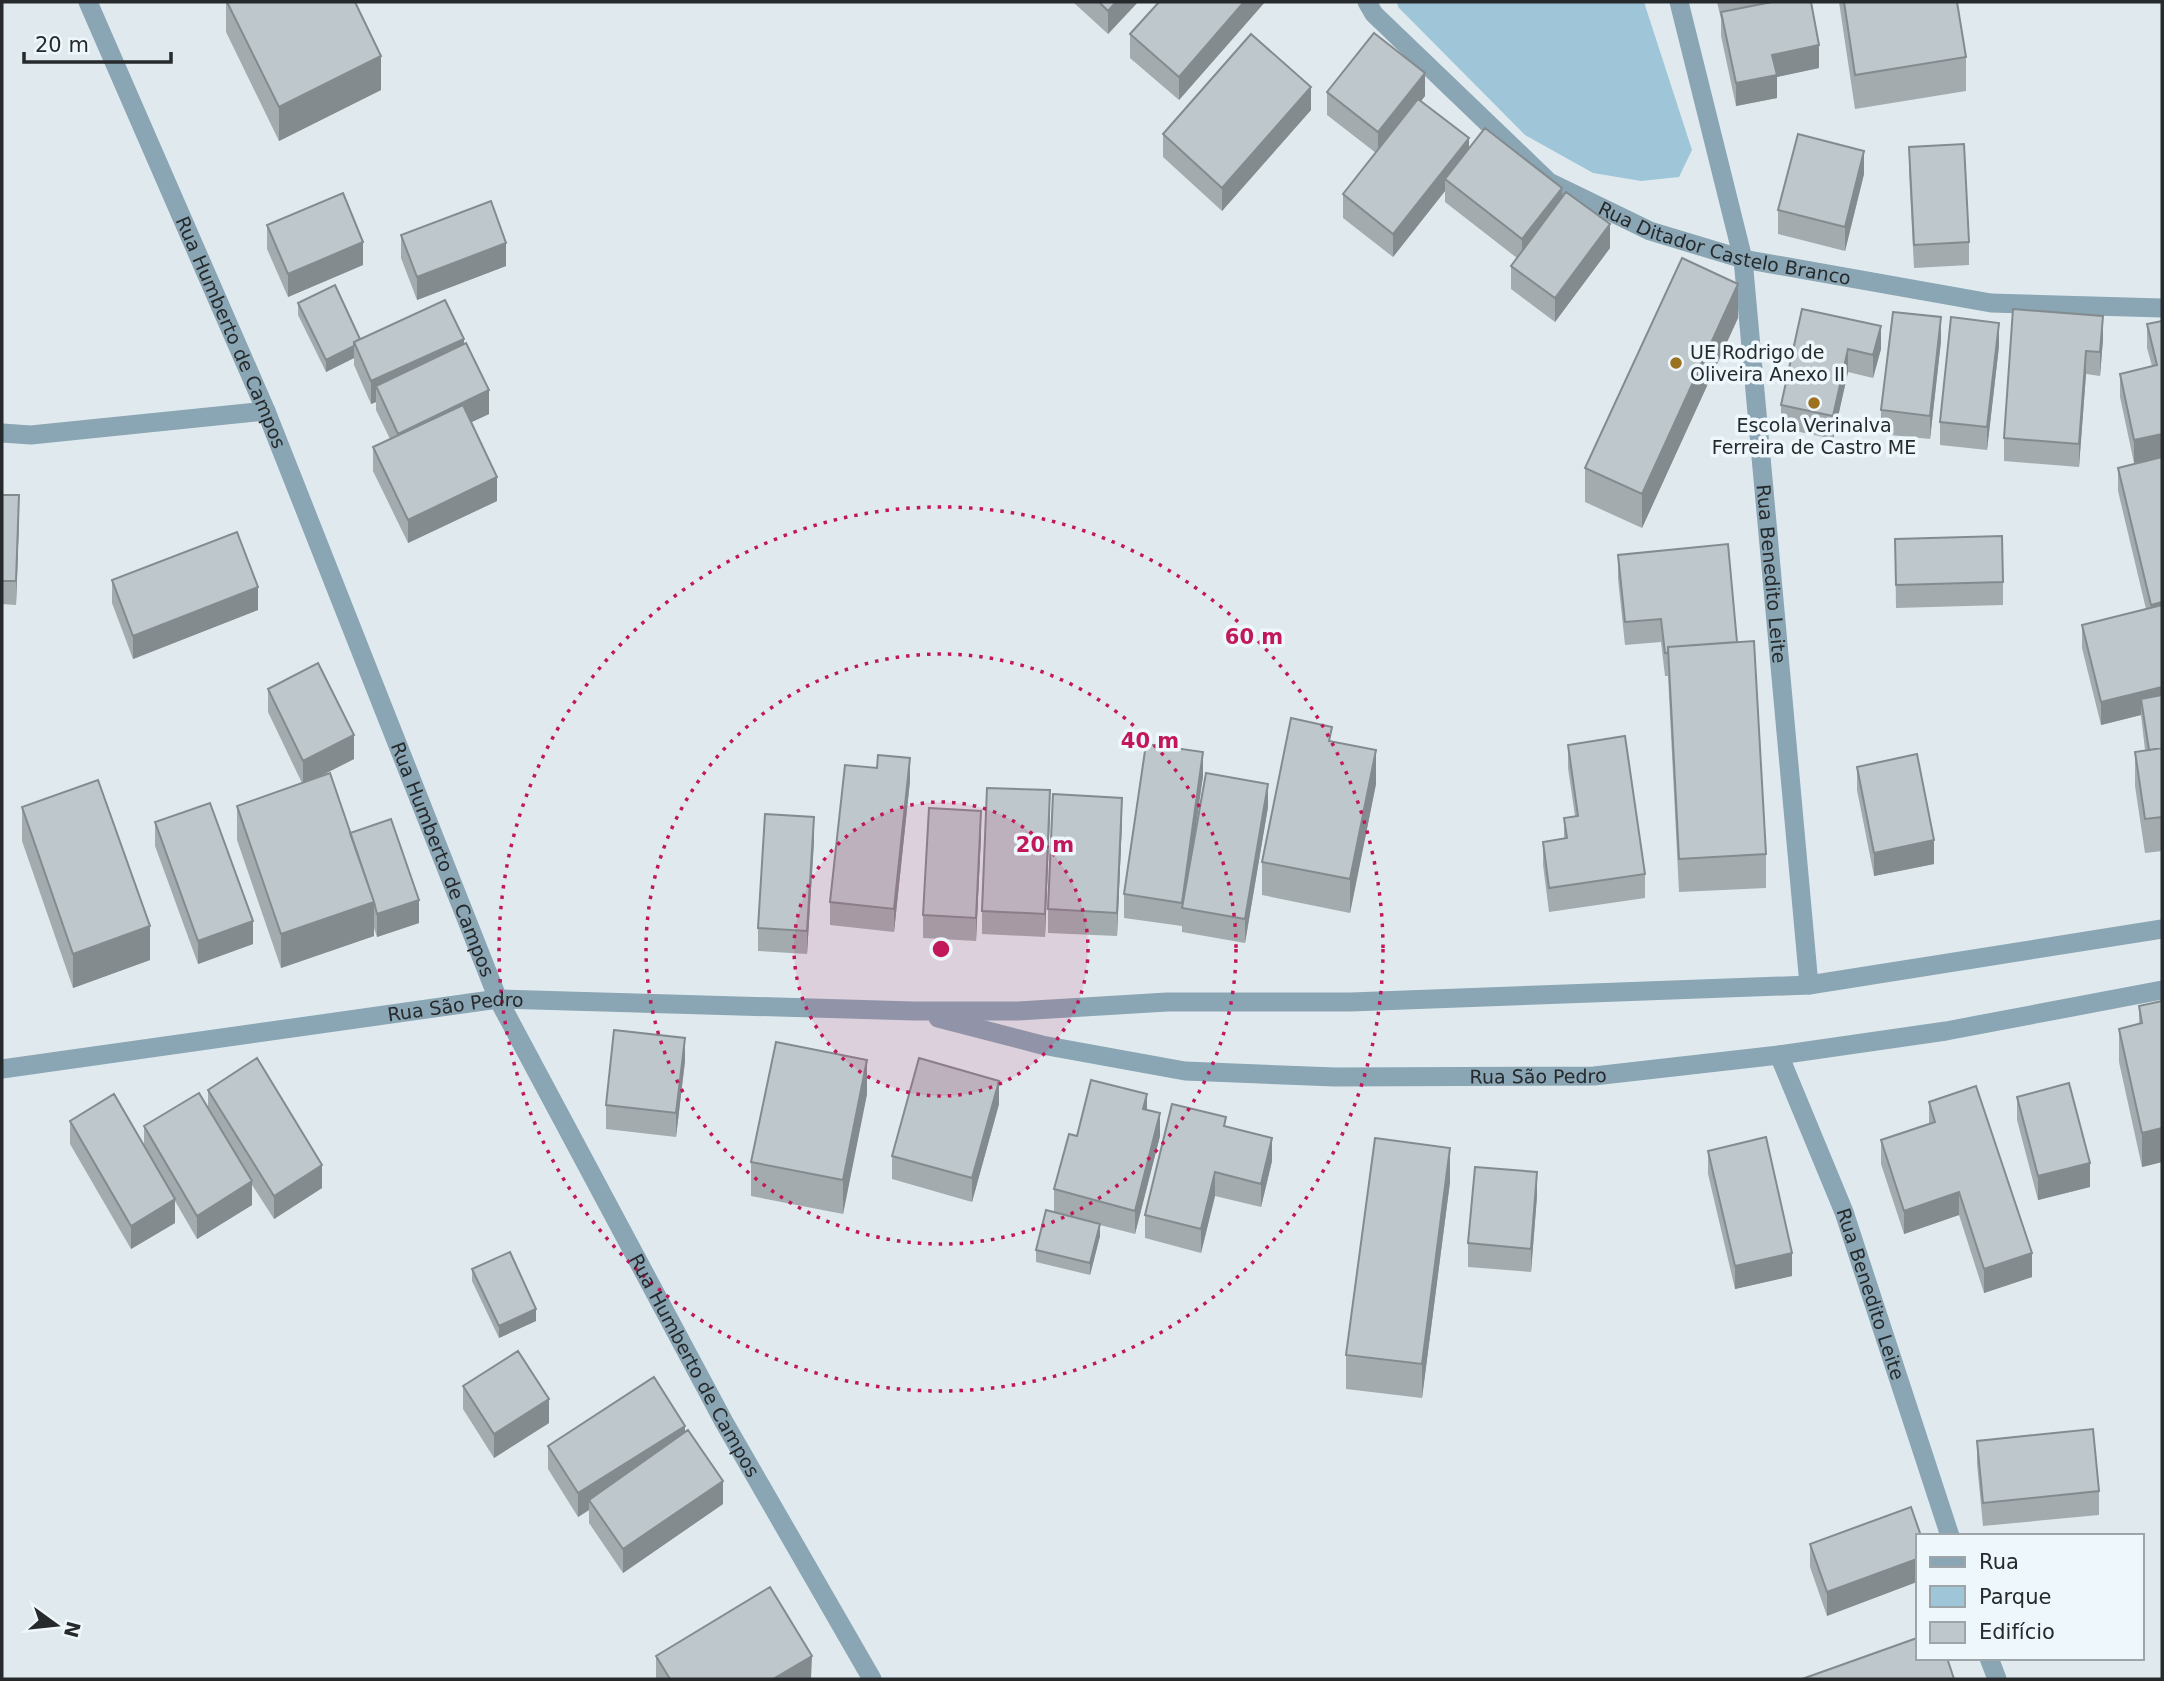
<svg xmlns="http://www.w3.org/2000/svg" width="2164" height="1681" viewBox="0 0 2164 1681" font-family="'DejaVu Sans',sans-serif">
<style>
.green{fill:#9fc6d8}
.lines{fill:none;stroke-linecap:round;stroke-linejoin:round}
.minor{stroke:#8aa5b3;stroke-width:19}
.wall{fill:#a3abaf}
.shaded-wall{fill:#848b8f}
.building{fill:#bdc7cc;stroke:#848b8f;stroke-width:2}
.ring{fill:none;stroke:#c2185b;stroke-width:3.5;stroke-dasharray:3.5 7}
.poi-dot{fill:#9c7120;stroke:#edf7fc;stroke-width:2.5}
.labels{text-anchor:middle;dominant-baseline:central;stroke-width:7;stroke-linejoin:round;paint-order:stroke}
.street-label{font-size:19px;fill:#262a2c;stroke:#edf7fc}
.poi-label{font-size:19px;fill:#262a2c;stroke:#edf7fc;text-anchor:start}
.centre{fill:#c2185b;stroke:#edf7fc;stroke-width:3.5}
.ring-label{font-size:21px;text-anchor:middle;font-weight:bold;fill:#c2185b;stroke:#edf7fc;stroke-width:7;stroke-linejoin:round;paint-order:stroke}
</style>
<rect width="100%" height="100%" fill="#e0eaee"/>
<path class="green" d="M1397,2H1644L1692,150L1679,177L1641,181L1593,173L1525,135L1398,7Z"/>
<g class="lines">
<g class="minor">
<path id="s1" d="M88,2L266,411L498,999L724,1422L872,1679"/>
<path id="s2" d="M1367,2L1374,14L1549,182L1650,231L1743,259L1991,303L2162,308"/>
<path id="s3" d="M1679,2L1743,259L1809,985"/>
<path d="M2,433L31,435L266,411"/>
<path id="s4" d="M938,1018L1042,1045L1185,1071L1335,1077L1594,1076L1779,1055L1946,1031L2162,990"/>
<path id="s5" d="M1779,1055L1844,1212L1950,1536"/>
<path id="s6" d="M2,1069L498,999L914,1011H1018L1167,1002H1351L1809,985L2162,929"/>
<path d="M1989,1658L1997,1679"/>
</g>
</g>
<path class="wall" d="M226,2H355L381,90L279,141L226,32Z
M1073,2H1138L1108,34Z
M1265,2L1179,100L1130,58V34Z
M1717,2H1815L1811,3L1819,68L1777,77V98L1736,106L1721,36V19Z
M1839,2H1957L1966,57V91L1855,109Z
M1327,92L1425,96L1421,101L1469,149L1562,198L1610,248L1555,322L1511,289V266L1517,258L1445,202V191L1393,257L1343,218V194L1376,153L1327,115Z
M1311,110L1222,211L1163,157V134Z
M1909,147L1969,242V265L1914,268L1909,171Z
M1864,174L1845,251L1778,234V210Z
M267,225L363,265L288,297L267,249Z
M401,235L506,266L417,300L401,258Z
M298,303L360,339L464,344L489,414L471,422L497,501L408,543L373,471V447L390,439L376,410V402L371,404L354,365V358L326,372L298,315Z
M1802,309L1881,349L1873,378L1848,372L1833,439L1781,428V405Z
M2103,316V339L2100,376L2086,374L2079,467L2004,461V438Z
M1738,318L1642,528L1585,502V468Z
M2162,321V851L2145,853L2135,786V752L2145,750L2141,715L2101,725L2082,648V625L2146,609L2118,491V468L2161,457L2134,463L2120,397V374L2152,366L2147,348V324Z
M1941,341L1930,439L1881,434V410Z
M1999,346L1987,450L1940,445V422Z
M2,495L19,519L16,605L2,604Z
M1895,539L2003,582V605L1896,608Z
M1618,555L1737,642L1766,854V888L1679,892L1668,676H1665L1661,642L1625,645L1618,579Z
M112,580L258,610L133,659L112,603Z
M268,689L354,759L316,778L350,833L419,923L377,937L374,928V936L281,968L237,840V806L302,783L268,712Z
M1568,745L1645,874V898L1549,912L1543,865V842L1564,839V818L1575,816L1568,768Z
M1857,767L1934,864L1874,876L1857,790Z
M1203,776L1193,845L1268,807L1245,943L1182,932V924V926L1124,918V894Z
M910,781L894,932L830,925V902Z
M1376,784L1350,913L1262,895V862Z
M22,807L150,960L73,988L22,841Z
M1050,813L1045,937L982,934V911Z
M1122,821L1117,936L1048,933V909Z
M155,822L253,944L198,964L155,846Z
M981,835L976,941L923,938V915Z
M814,841L807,954L758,951V928Z
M2162,1001V1162L2142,1167L2119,1062V1029L2139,1024V1006Z
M685,1061L676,1137L606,1129V1105Z
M208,1090L322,1188L274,1219L252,1185V1205L197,1239L175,1201V1223L131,1249L70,1144V1121L144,1146V1126L208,1107Z
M867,1094L843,1214L751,1196V1162Z
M2017,1097L2090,1187L2038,1200L2017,1120Z
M1929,1102L2032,1277L1984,1293L1959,1215L1904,1234L1881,1164V1140L1929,1124Z
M999,1104L972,1202L892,1179V1156Z
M1147,1110L1160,1136L1135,1234L1100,1225V1236L1090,1275L1036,1262V1250L1054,1212V1189L1077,1136Z
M1226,1126L1272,1161L1261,1207L1215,1196L1201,1253L1145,1238V1215Z
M1708,1151L1792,1276L1735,1289L1708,1174Z
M1450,1182L1422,1398L1346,1389V1355Z
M1537,1196L1531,1272L1468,1267V1243Z
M472,1269L536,1321L499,1338L472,1281Z
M463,1386L549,1423L494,1458L463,1409Z
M685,1432L723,1504L623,1573L589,1523V1510L578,1517L548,1469V1446Z
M1977,1441L2099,1491V1515L1983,1526L1977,1464Z
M1921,1536L1827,1616L1810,1567V1544Z
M656,1656L812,1679H656Z"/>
<path class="shaded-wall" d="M1116,2H1138L1108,34V11Z
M1244,2H1265L1179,100V77Z
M1819,45V68L1777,77V98L1736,106V83L1772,55Z
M381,56V90L279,141V107Z
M1425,73V96L1378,155V132Z
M1311,87V110L1222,211V188Z
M1469,138V162L1445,179V191L1393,257V234Z
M1864,151V174L1845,251V227Z
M1562,188V211L1522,262V239Z
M1610,224V248L1555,322V298Z
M363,242V265L288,297V274Z
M506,243V266L417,300V277Z
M1738,284V318L1642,528V494Z
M2103,316V339L2100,376V352Z
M1941,317V341L1930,439V416Z
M1999,323V346L1987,450V427Z
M1881,326V349L1873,378V355Z
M464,339V362L376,386V402L371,404V381Z
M354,346V358L326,372V360Z
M1848,349V372L1833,439V416Z
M2086,351V374L2079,467V444Z
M489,390V414L398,457V434Z
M2162,434V457L2134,463V440Z
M497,477V501L408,543V520Z
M19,495V519L16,605V581Z
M258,587V610L133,659V636Z
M2162,602V626L2151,628V605Z
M2162,687V710L2141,699V715L2101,725V702Z
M354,735V759L303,785V761Z
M1376,750V784L1350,913V879Z
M1203,752V776L1184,909L1182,908V926V903Z
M910,758V781L894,932V909Z
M1268,784V807L1245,943V919Z
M1050,790V813L1045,937V914Z
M1122,798V821L1117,936V913Z
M981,811V835L976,941V918Z
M814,817V841L807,954V931Z
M1934,840V864L1874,876V853Z
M419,900V923L377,937V914Z
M374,902V936L281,968V934Z
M253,921V944L198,964V941Z
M150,926V960L73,988V954Z
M685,1038V1061L676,1137V1113Z
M867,1060V1094L843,1214V1180Z
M999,1081V1104L972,1202V1178Z
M1147,1094V1117L1143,1109Z
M1160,1113V1136L1135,1234V1211Z
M2162,1128V1162L2142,1167V1133Z
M1272,1138V1161L1261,1207V1184Z
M1450,1148V1182L1422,1398V1364Z
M2090,1163V1187L2038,1200V1176Z
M322,1165V1188L274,1219V1196Z
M1215,1172V1196L1201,1253V1229Z
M1537,1172V1196L1531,1272V1249Z
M252,1181V1205L197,1239V1216Z
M1959,1192V1215L1904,1234V1211Z
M175,1199V1223L131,1249V1226Z
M1100,1224V1236L1090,1275V1263Z
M1792,1253V1276L1735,1289V1266Z
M2032,1253V1277L1984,1293V1269Z
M536,1309V1321L499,1338V1326Z
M549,1399V1423L494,1458V1434Z
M685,1426V1449L589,1500V1510L578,1517V1493Z
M723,1481V1504L623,1573V1549Z
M1917,1559V1582L1827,1616V1592Z
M812,1656L811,1679H773Z"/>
<path class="building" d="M227,2H355L381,56L279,107Z
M1099,2H1116L1108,11Z
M1159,2H1244L1179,77L1130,34Z
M1772,2H1811L1819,45L1772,55L1777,75L1736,83L1721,12Z
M1844,2H1957L1966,57L1855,75Z
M1374,33L1425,73L1378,132L1327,92Z
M1251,34L1311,87L1222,188L1163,134Z
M1418,99L1469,138L1393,234L1343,194Z
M1485,128L1562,188L1522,239L1445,179Z
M1798,134L1864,151L1845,227L1778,210Z
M1964,144L1969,242L1914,245L1909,147Z
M1566,192L1610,224L1555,298L1511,266Z
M343,193L363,242L288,274L267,225Z
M491,201L506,243L417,277L401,235Z
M1682,258L1738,284L1642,494L1585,468Z
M335,285L360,339L354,342V346L326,360L298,303Z
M445,300L464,339L371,381L354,342Z
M1802,309L1881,326L1873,355L1848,349L1833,416L1781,405Z
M2013,309L2103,316L2100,352L2086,351L2079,444L2004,438Z
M1893,312L1941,317L1930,416L1881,410Z
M1951,317L1999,323L1987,427L1940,422Z
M2162,321V434L2134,440L2120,374L2157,365L2147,324Z
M466,343L489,390L398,434L376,386Z
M463,405L497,477L408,520L373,447Z
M2162,457V602L2151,605L2118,468Z
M2,495H19L16,581H2Z
M237,532L258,587L133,636L112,580Z
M2002,536L2003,582L1896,585L1895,539Z
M1728,544L1737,642L1668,647V653H1665L1661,619L1625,622L1618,555Z
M2162,605V687L2101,702L2082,625Z
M1754,641L1766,854L1679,859L1668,647Z
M318,663L354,735L303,761L268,689Z
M2162,695V748L2149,750L2141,699Z
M1291,718L1332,727L1329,741L1376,750L1350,879L1262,862Z
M1625,736L1645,874L1549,888L1543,842L1567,838L1564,818L1578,816L1568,745Z
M1146,744L1203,752L1182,903L1124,894Z
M2162,748V817L2145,819L2135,752Z
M1917,754L1934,840L1874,853L1857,767Z
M878,755L910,758L894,909L830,902L845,765L877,768Z
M330,773L374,902L281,934L237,806Z
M1206,773L1268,784L1245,919L1182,908Z
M98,780L150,926L73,954L22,807Z
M987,788L1050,790L1045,914L982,911Z
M1053,794L1122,798L1117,913L1048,909Z
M210,803L253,921L198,941L155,822Z
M929,808L981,811L976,918L923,915Z
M765,814L814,817L807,931L758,928Z
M391,819L419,900L377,914L374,902L350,833Z
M2162,1001V1128L2142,1133L2119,1029L2142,1023L2139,1006Z
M614,1030L685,1038L676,1113L606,1105Z
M776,1042L867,1060L843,1180L751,1162Z
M257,1058L322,1165L274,1196L208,1090Z
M919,1058L999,1081L972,1178L892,1156Z
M1091,1080L1147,1094L1143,1109L1160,1113L1135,1211L1054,1189L1069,1134L1077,1136Z
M2069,1083L2090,1163L2038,1176L2017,1097Z
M1976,1086L2032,1253L1984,1269L1959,1192L1904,1211L1881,1140L1935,1122L1929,1102Z
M199,1093L252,1181L197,1216L144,1126Z
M114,1094L175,1199L131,1226L70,1121Z
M1172,1104L1226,1117L1224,1126L1272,1138L1261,1184L1215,1172L1201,1229L1145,1215Z
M1766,1137L1792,1253L1735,1266L1708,1151Z
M1375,1138L1450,1148L1422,1364L1346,1355Z
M1475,1167L1537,1172L1531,1249L1468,1243Z
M1046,1210L1100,1224L1090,1263L1036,1250Z
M510,1252L536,1309L499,1326L472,1269Z
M518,1351L549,1399L494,1434L463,1386Z
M654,1377L685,1426L578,1493L548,1446Z
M2093,1429L2099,1491L1983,1503L1977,1441Z
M688,1430L723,1481L623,1549L589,1500Z
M1911,1507L1921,1536H1917V1559L1827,1592L1810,1544Z
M770,1587L812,1656L773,1679H670L656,1656Z
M1917,1638V1658H1947L1954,1679H1802Z"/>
<circle cx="941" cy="949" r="147" fill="#c2185b" fill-opacity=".12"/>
<g class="ring">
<circle cx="941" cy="949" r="147"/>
<circle cx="941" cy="949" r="295"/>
<circle cx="941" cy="949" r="442"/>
</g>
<g class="poi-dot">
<circle cx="1676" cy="363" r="7"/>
<circle cx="1814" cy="403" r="7"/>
</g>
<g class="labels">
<g class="street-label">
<text stroke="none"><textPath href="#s2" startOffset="444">Rua Ditador Castelo Branco</textPath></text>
<text stroke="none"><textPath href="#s1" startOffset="360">Rua Humberto de Campos</textPath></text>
<text stroke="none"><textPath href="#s3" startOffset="581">Rua Benedito Leite</textPath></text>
<text stroke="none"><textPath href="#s1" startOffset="928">Rua Humberto de Campos</textPath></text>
<text stroke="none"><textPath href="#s6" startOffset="458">Rua São Pedro</textPath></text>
<text stroke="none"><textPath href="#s4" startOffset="606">Rua São Pedro</textPath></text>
<text stroke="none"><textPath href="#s5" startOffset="256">Rua Benedito Leite</textPath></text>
<text stroke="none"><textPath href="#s1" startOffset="1494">Rua Humberto de Campos</textPath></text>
</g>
<g class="poi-label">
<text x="1690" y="352">UE Rodrigo de<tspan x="1690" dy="22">Oliveira Anexo II</tspan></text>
<text x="1814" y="425" text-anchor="middle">Escola Verinalva<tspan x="1814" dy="22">Ferreira de Castro ME</tspan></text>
</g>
</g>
<circle cx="941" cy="949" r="10" class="centre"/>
<g class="ring-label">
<text x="1254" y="644">60 m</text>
<text x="1150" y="748">40 m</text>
<text x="1045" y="852">20 m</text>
</g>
<rect width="2164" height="1681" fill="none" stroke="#262a2c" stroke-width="7"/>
<rect x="1916" y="1534" width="228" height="126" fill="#edf7fc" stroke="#9da5a9" stroke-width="2"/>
<rect x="1930" y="1557" width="35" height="10" fill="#8aa5b3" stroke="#9da5a9" stroke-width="2"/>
<text x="1979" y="1569" font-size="21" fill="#262a2c">Rua</text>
<rect x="1930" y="1586" width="35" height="21" fill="#9fc6d8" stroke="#9da5a9" stroke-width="2"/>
<text x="1979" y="1604" font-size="21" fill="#262a2c">Parque</text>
<rect x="1930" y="1622" width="35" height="21" fill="#bdc7cc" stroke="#9da5a9" stroke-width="2"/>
<text x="1979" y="1639" font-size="21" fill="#262a2c">Edifício</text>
<g transform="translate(56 1625) rotate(105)" stroke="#edf7fc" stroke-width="5" paint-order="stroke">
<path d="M0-5L12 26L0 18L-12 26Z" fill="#262a2c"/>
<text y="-10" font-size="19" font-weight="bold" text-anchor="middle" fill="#262a2c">N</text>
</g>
<path d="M24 52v10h147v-10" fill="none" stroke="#262a2c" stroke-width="3.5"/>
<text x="35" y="52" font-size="21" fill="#262a2c" stroke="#edf7fc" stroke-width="5" paint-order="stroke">20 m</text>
</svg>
